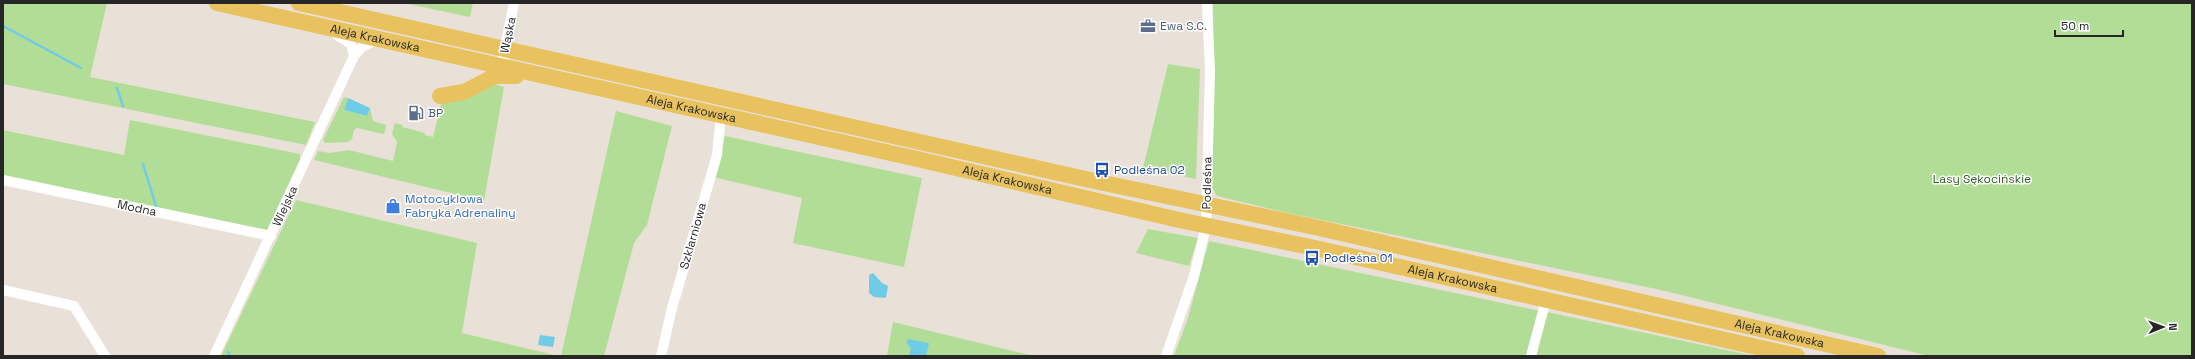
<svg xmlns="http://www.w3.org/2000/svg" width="2195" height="359" viewBox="0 0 2195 359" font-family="'Space Grotesk',sans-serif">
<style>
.green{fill:#b2dd97}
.water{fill:#6fcce7}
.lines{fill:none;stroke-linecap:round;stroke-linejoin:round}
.stream{stroke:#6fcce7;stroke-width:2.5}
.minor{stroke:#fff;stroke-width:10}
.primary{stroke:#e8c25e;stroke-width:16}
.labels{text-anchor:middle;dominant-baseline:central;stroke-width:3;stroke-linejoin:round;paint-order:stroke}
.service-label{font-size:12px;fill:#4e5e75;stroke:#fff;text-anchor:start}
.street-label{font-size:12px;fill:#262626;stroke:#fff}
.transit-label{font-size:12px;fill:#164399;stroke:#fff;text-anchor:start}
.park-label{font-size:12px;fill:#2d5e1c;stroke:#fff}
.shop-label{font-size:12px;fill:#366cbe;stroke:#fff;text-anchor:start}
</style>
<rect width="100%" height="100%" fill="#e9e1d8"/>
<path class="green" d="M3,3H107L90,77L315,122L306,145L3,84Z
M404,3H473L470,17Z
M1213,3H2192V356H1929L1661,290L1288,213L1217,196L1211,186L1214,111Z
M1168,64L1200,69L1196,179L1143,168Z
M489,82L504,87L484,201L314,160L318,151L330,153L349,150L393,161L397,142L392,134L395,123L403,125L402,127L425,133V135L433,137L441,104Z
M344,97L348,98L344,110L367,116L370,108L373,121L386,125L385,132L383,134L357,128L354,130L352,139L348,142L325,143L323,140Z
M616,111L672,126L647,225L634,243L604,356H561Z
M130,120L300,154V160L267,230L3,176V130L124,155Z
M725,136L922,178L904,267L793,243L802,198L713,177Z
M296,200L477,243L462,333L559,356H221Z
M1148,229L1198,238L1189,266L1136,253Z
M1209,241L1540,311L1528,356H1174L1188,318Z
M1547,312L1754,356H1536Z
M893,322L1034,356H887Z"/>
<path class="water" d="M348,98L370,108L367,116L344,110Z
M873,273L882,283L888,286L886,298L874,297L869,293V275Z
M540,335L555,337L553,347L538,345Z
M908,339L929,343L926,356H909L911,349L907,343Z"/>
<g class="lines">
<path class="stream" d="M3,26L81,68
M117,88L123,106
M143,164L156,206
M228,352L230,356"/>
<path class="minor" d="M337,35L351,44L354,56
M501,67L514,3
M3,180L271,236
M3,290L74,306L105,356
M214,356L354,56L362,47L377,39
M661,356L672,308L717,155L721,115
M1166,356L1194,276L1206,226L1210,71L1207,3
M1531,356L1546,300"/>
<g class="primary">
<path id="s1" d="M217,3L913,158L1179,220L1315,248L1797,356"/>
<path id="s2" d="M299,3L1099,182L1319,228L1878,356"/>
<path d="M440,96L464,92L495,76H516"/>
</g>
</g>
<defs>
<g id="office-bare" transform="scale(1.2)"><path d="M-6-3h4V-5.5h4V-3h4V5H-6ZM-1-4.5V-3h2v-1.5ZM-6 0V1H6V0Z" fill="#5c6f8a" stroke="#fff" stroke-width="2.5" paint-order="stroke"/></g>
<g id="fuel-bare" transform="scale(1.2)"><path d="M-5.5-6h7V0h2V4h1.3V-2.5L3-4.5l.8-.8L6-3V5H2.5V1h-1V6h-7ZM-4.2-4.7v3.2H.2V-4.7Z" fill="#5c6f8a" stroke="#fff" stroke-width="2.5" paint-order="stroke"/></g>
<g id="bus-bare" transform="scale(1.2)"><path d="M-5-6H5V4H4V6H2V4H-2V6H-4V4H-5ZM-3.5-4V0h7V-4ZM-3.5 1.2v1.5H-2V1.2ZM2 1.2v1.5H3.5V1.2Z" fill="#1a4fb4" stroke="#fff" stroke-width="2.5" paint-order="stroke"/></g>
<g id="shop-bare" transform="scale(1.2)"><path d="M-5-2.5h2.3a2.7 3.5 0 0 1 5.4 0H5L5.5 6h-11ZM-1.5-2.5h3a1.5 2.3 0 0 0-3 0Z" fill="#3f7fe0" stroke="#fff" stroke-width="2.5" paint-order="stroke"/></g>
</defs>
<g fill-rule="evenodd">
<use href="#office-bare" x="1148" y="26"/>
<use href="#fuel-bare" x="416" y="113"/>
<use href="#bus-bare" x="1102" y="170"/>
<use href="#shop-bare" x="393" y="206"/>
<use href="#bus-bare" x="1312" y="258"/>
</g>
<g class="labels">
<g class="service-label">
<text x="1160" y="26">Ewa S.C.</text>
<text x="428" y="113">BP</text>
</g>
<g class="street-label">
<text transform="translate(508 35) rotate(-78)">Wąska</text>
<text stroke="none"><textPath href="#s1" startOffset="162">Aleja Krakowska</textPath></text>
<text stroke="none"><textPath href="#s1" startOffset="486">Aleja Krakowska</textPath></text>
<text stroke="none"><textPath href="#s1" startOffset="810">Aleja Krakowska</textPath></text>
<text transform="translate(1207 183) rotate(-89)">Podleśna</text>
<text transform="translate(285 206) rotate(-65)">Wiejska</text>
<text transform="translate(137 208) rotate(12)">Modna</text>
<text transform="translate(693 236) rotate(-74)">Szklarniowa</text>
<text stroke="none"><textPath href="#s1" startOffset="1266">Aleja Krakowska</textPath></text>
<text stroke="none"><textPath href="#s2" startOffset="1517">Aleja Krakowska</textPath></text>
</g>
<g class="transit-label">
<text x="1114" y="170">Podleśna 02</text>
<text x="1324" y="258">Podleśna 01</text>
</g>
<g class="park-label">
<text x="1982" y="179">Lasy Sękocińskie</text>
</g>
<g class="shop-label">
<text x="405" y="199">Motocyklowa<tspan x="405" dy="14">Fabryka Adrenaliny</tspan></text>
</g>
</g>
<rect width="2195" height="359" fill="none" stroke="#262626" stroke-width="8"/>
<g transform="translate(2163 327) rotate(89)" stroke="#ffffff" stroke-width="3" paint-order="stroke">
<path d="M0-3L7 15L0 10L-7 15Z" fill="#262626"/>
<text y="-6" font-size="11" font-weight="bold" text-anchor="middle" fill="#262626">N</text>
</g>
<path d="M2055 30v6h68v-6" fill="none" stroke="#262626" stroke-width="2"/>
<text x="2061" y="30" font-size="12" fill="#262626" stroke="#ffffff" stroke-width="3" paint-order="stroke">50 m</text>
</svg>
